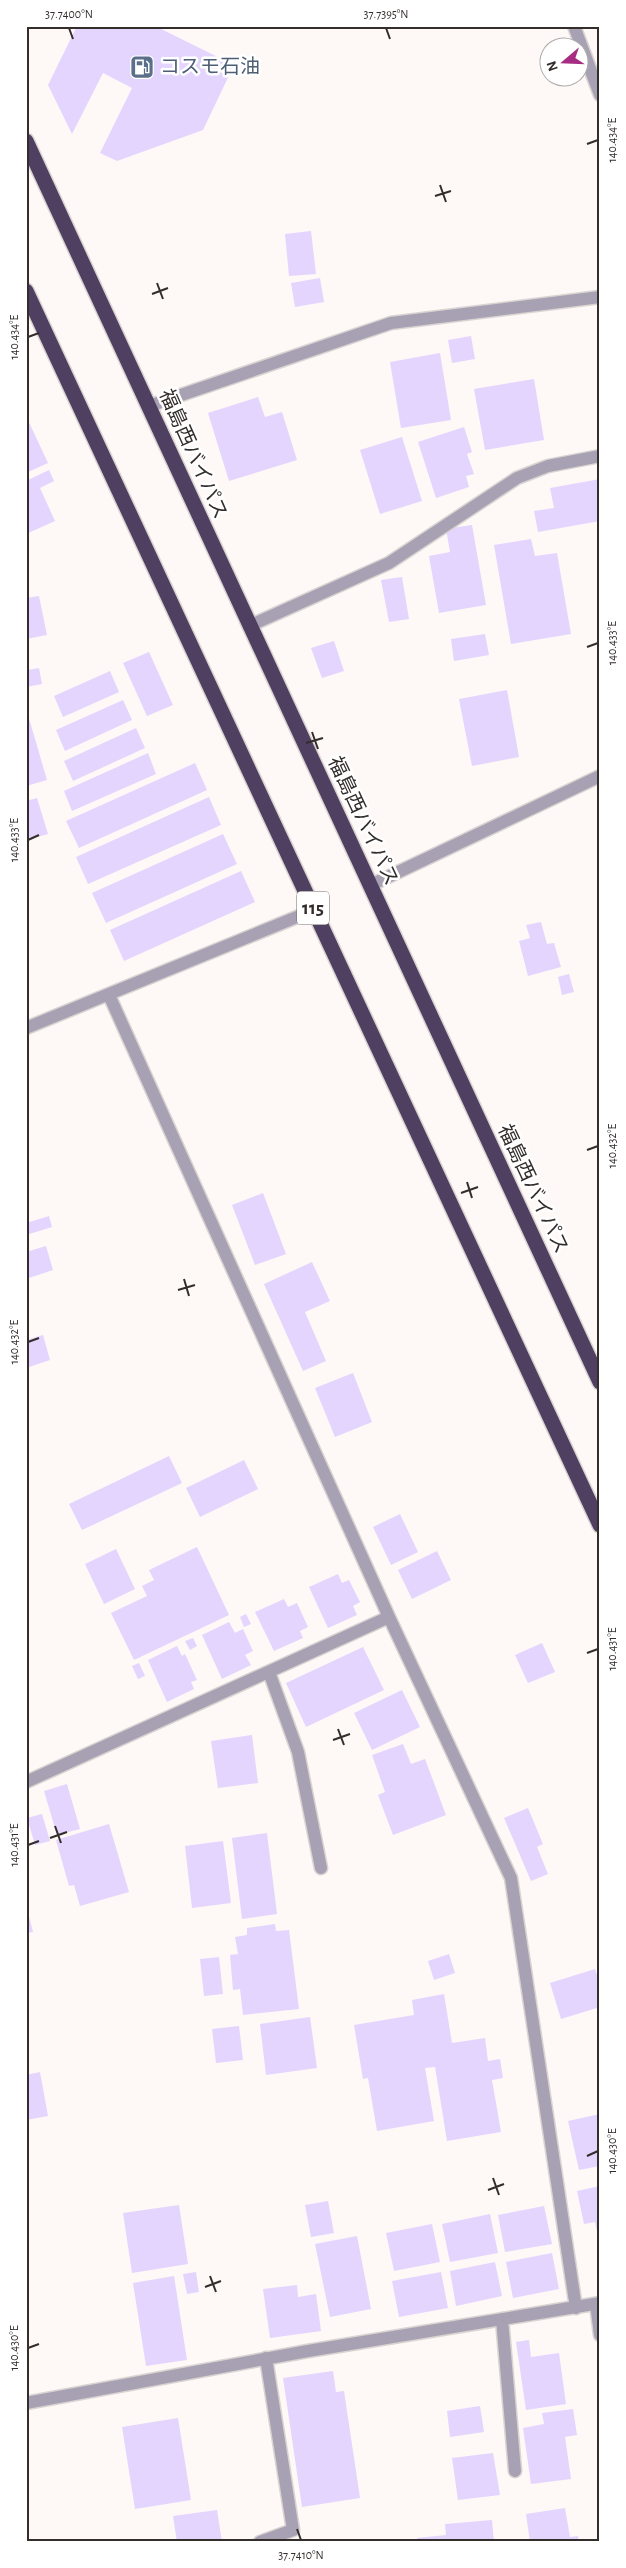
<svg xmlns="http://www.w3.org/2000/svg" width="626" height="2568" viewBox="0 0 626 2568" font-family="'Alegreya Sans','Noto Sans JP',sans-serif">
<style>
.building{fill:#e4d5fe}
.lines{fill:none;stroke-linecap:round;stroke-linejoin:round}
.minor-casing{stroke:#d9d4d2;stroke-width:15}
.highway-casing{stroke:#d9d4d2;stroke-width:18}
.minor{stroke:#a8a1b3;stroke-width:12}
.highway{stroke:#4f4061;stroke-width:15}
.ticks{fill:none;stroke:#332e2c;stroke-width:2}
.labels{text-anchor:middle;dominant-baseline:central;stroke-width:5;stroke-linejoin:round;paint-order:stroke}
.shield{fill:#fff;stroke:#706d6b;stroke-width:1}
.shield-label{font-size:19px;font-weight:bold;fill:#332e2c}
.service-label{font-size:20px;fill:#4e5e75;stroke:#fff;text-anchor:start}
.street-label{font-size:20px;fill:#332e2c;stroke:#fff}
.neatline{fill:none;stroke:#332e2c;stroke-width:2}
.ticks-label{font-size:12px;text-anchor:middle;fill:#332e2c}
</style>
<rect width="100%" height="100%" fill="#fef8f6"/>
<path class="building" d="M77,26H155L234,65L203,130L117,161L100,153L132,88L103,73L72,134L48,85Z
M311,231L316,274L289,276L285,234Z
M320,278L324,302L295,307L291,283Z
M471,336L475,359L452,363L448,340Z
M440,353L451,420L401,428L390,362Z
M534,379L544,440L485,450L474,389Z
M258,397L265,417L282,412L297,460L229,481L208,413Z
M26,416L48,463L26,473Z
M464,427L472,452L467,454L474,474L466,476L469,487L436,498L418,442Z
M402,437L422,501L380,514L360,450Z
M49,470L54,481L40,488L55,521L26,534V481Z
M600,479V521L538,532L534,511L554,508L550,488Z
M472,525L486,605L439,613L429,556L450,552L446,529Z
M531,539L535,556L557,553L571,634L511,644L494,545Z
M402,577L409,619L389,622L381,580Z
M39,596L47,635L26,639V598Z
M485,634L489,655L454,661L451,639Z
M334,641L344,671L322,678L311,648Z
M149,652L173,705L147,716L123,663Z
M26,665L28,670L39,668L42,684L26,687Z
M110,671L119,692L63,717L54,696Z
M507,690L519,757L472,766L459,699Z
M123,700L132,720L65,751L56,730Z
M26,708L47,780L26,786Z
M136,728L145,748L73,781L64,761Z
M148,753L156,774L72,811L64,791Z
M195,763L207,790L79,848L66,821Z
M209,797L221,825L88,884L76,857Z
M37,798L48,834L26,840V801Z
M223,834L237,864L106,923L92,893Z
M241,871L255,902L124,961L110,930Z
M541,922L547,944L554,943L561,967L528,976L519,941L530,938L526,925Z
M569,974L574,992L562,995L558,977Z
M263,1193L286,1254L255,1265L232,1205Z
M49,1216L52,1227L26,1235V1223Z
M46,1246L53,1270L26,1279V1252Z
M312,1262L330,1301L305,1312L326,1361L303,1371L264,1284Z
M43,1335L50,1360L26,1368V1340Z
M353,1373L372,1422L335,1437L315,1388Z
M169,1456L182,1483L82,1530L69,1504Z
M244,1460L258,1489L200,1517L186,1488Z
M400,1514L418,1552L391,1565L373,1527Z
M197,1547L229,1615L134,1660L111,1613L147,1596L142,1586L154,1580L149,1570Z
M116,1549L135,1589L104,1604L85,1564Z
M437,1551L451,1580L412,1599L398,1570Z
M338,1574L342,1583L349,1580L360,1602L353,1606L357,1615L328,1628L309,1587Z
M284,1599L288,1607L297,1603L308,1627L300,1631L303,1638L274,1651L255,1612Z
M246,1614L251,1624L244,1627L240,1617Z
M229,1622L235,1633L243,1629L253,1651L245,1655L251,1665L222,1679L202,1635Z
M193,1638L197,1646L190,1650L185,1641Z
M542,1643L555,1672L528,1683L515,1655Z
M177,1646L182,1656L185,1654L197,1680L191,1682L194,1689L167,1702L148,1660Z
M363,1647L384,1690L306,1727L286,1683Z
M139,1663L145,1676L138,1679L132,1666Z
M402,1690L420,1727L372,1750L354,1713Z
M252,1735L258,1783L218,1788L211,1741Z
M403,1744L411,1764L425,1759L446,1815L393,1835L378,1795L385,1792L372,1755Z
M67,1784L80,1829L57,1835L44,1791Z
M528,1808L543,1844L537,1847L548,1874L531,1881L504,1818Z
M42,1814L50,1841L35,1845L27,1818Z
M109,1824L129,1892L80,1906L74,1885L69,1886L56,1840Z
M267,1833L277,1914L242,1919L232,1838Z
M223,1841L231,1903L192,1908L185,1846Z
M26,1905L33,1932L26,1933Z
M275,1924L276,1931L289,1930L299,2009L243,2015L240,1989L233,1990L230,1955L238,1954L235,1937L247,1935V1928Z
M449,1954L455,1973L434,1980L428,1961Z
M219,1957L223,1994L204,1996L200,1959Z
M595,1969L600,1984V2007L561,2019L550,1983Z
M444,1994L452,2043L485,2038L488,2061L500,2059L503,2078L492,2080L501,2132L447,2141L435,2067L425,2068L434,2121L377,2131L368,2078L363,2079L354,2025L414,2015L412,2000Z
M310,2017L317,2068L266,2075L260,2024Z
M239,2026L243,2060L216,2063L212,2029Z
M40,2072L48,2116L26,2120V2075Z
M600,2114V2166L579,2170L568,2121Z
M600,2186V2240L599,2241L595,2222L584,2224L577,2191Z
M328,2201L334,2233L311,2237L305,2205Z
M179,2205L188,2264L132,2273L123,2213Z
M544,2206L552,2244L505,2252L498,2215Z
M490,2214L498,2253L450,2262L442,2224Z
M432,2224L440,2262L394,2271L386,2233Z
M357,2236L371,2309L330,2317L315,2244Z
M552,2253L559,2289L513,2298L506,2262Z
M495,2262L502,2296L456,2306L450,2271Z
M196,2272L199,2292L187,2294L183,2274Z
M441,2272L448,2308L399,2317L392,2281Z
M174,2276L187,2360L146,2366L133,2283Z
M297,2285L298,2297L316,2294L321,2331L270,2338L263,2289Z
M529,2340L531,2357L559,2353L566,2404L526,2410L516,2342Z
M333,2371L336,2392L344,2391L360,2498L302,2507L283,2378Z
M480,2406L484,2432L450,2437L447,2411Z
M573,2409L577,2435L565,2437L571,2479L531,2484L523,2428L544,2424L542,2413Z
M178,2418L191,2500L135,2509L122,2427Z
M493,2453L500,2495L458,2500L452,2458Z
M565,2508L570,2537L578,2536L579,2542H530L526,2514Z
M217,2510L222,2542H177L173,2516Z
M492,2520L494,2542H418L417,2538L446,2535L445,2524Z"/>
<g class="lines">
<g class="minor-casing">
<path id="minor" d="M574,26L600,95
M149,406L391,323L600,297
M249,626L389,563L517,478L548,466L600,456
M371,885L600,776
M109,995L389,1617L511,1878L576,2308
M26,1028L314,910
M269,1672L298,1752L321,1868
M26,1782L389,1617
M596,2304L600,2335
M502,2319L515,2471
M26,2403L308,2351L600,2303
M260,2542L293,2530L266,2358"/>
</g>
<g class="highway-casing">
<path id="highway" d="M26,141L600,1382
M26,291L600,1525"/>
</g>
<use href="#minor" class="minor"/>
<use href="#highway" class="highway"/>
</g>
<path class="ticks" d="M69,28L73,39M386,28L390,39M587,144L598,140M440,185L446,202M435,196L451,191M157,283L163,299M152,294L168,288M28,337L39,333M587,647L598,643M312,732L318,749M306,743L323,738M28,840L39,835M587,1150L598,1146M467,1182L472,1198M461,1193L478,1187M184,1279L189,1296M178,1290L195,1285M28,1342L39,1338M587,1653L598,1649M338,1729L344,1745M333,1740L350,1734M55,1826L61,1843M50,1838L67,1832M28,1845L39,1841M587,2156L598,2151M493,2178L499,2195M488,2190L504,2184M210,2276L216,2292M205,2287L221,2281M28,2348L39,2344M297,2529L301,2540"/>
<defs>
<g id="fuel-square" transform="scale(1.25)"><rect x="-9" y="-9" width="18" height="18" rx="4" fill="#5c6f8a" stroke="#fff"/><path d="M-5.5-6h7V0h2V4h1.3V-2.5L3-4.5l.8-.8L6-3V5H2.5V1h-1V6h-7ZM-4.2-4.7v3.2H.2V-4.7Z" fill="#fff"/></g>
</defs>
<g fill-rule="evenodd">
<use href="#fuel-square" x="142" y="67"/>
</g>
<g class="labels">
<rect class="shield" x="297" y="891.5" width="32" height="33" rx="4"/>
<g class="shield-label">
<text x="313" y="908">115</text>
</g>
<g class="service-label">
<text x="160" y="67">コスモ石油</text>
</g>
<g class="street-label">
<text transform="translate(193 454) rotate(66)">福島西バイパス</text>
<text transform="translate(363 821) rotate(65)">福島西バイパス</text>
<text transform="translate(533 1189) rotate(65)">福島西バイパス</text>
</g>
</g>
<rect width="626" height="2568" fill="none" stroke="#ffffff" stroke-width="55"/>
<g transform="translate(564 62) rotate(251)"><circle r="24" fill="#ffffff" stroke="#adabab"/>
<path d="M0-4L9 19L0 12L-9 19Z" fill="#a62d82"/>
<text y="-8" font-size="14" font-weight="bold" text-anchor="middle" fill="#332e2c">N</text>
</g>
<rect x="28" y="28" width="570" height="2512" class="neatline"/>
<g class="ticks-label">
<text x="69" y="18">37.7400°N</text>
<text x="386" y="18">37.7395°N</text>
<text transform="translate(612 140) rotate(-90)" y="4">140.434°E</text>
<text transform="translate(14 337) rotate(-90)" y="4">140.434°E</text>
<text transform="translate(612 643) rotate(-90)" y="4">140.433°E</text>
<text transform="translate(14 840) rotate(-90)" y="4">140.433°E</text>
<text transform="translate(612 1146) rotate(-90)" y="4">140.432°E</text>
<text transform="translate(14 1342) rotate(-90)" y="4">140.432°E</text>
<text transform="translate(612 1649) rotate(-90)" y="4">140.431°E</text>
<text transform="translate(14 1845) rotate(-90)" y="4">140.431°E</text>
<text transform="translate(612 2151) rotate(-90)" y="4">140.430°E</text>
<text transform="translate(14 2348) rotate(-90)" y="4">140.430°E</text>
<text x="301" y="2559">37.7410°N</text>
</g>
</svg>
